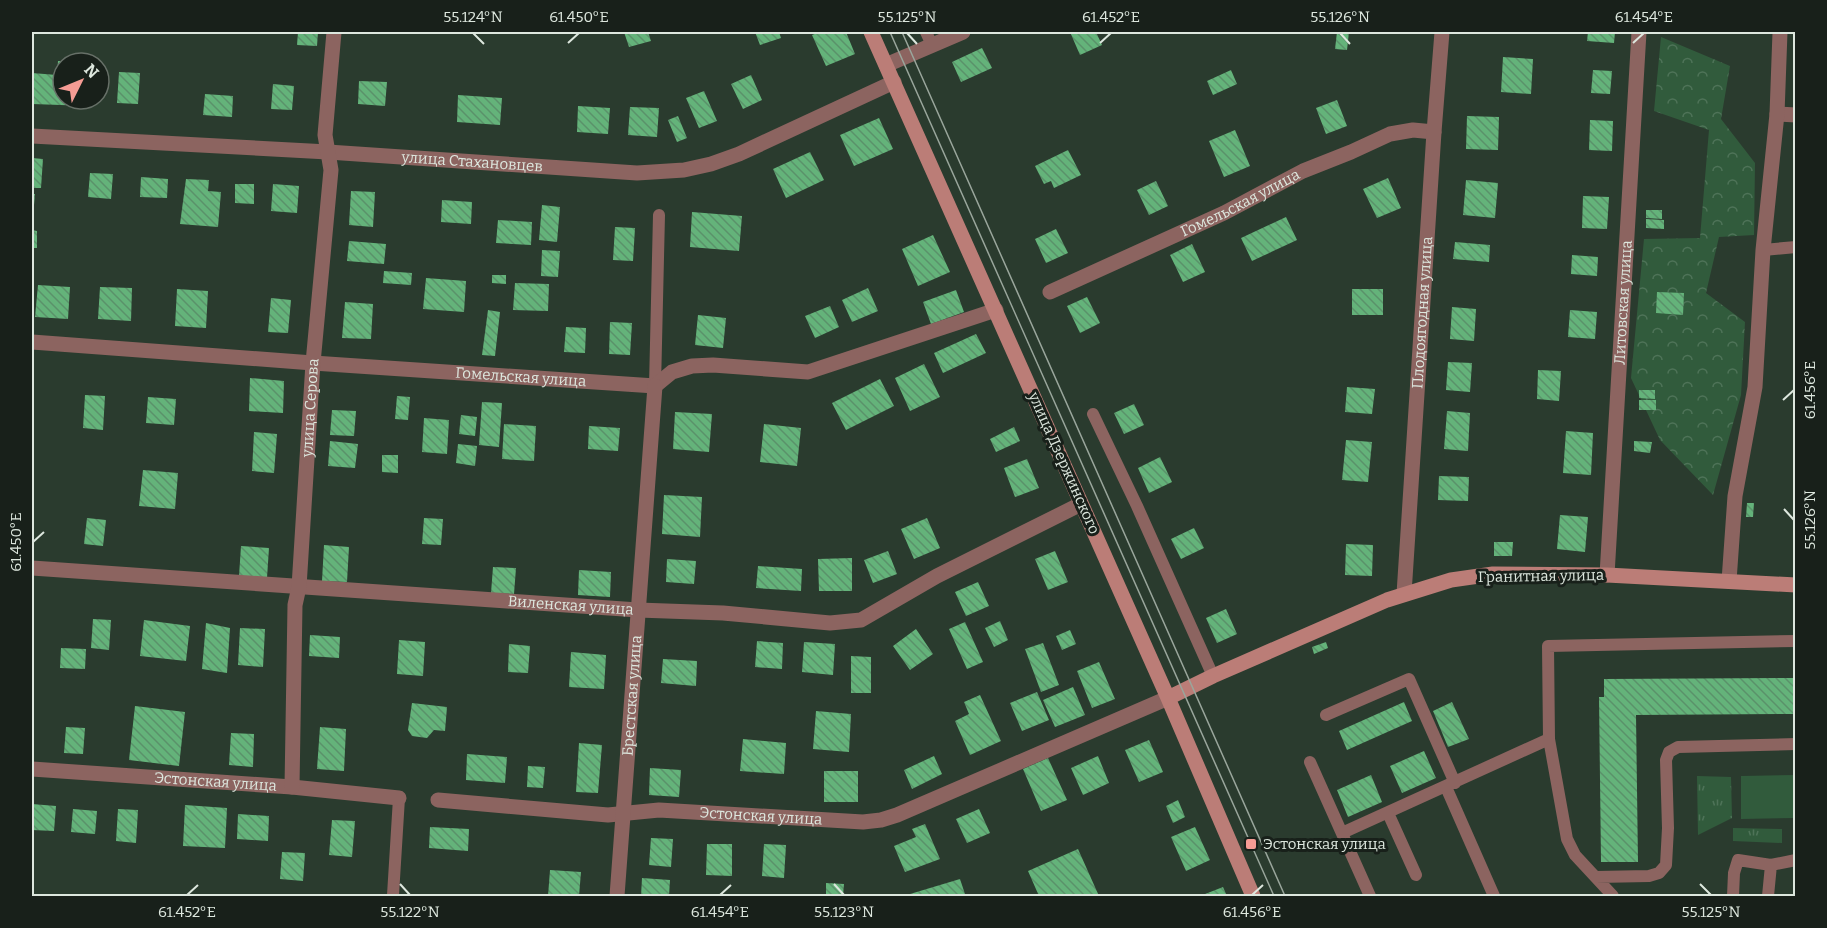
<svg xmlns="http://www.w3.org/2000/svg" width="1827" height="928" viewBox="0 0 1827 928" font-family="Bitter,serif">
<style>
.forest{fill:url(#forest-crowns)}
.park{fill:url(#park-tufts)}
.garden{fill:#315b3c}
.building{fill:url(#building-back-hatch)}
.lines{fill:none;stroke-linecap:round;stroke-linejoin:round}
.lane{stroke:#8c6460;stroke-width:12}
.street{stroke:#8c6460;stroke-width:15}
.secondary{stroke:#bb7d77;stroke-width:15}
.tram{stroke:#9aa69c;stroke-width:1.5}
.ticks{fill:none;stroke:#dde7de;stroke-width:2}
.poi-dot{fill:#f59c94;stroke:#18201a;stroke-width:2}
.labels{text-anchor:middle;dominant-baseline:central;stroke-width:6;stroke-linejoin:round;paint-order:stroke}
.street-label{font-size:15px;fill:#dde7de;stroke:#18201a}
.poi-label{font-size:15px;fill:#dde7de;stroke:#18201a;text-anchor:start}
.neatline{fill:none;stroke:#dde7de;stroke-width:2}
.ticks-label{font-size:15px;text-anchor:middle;fill:#dde7de}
</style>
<defs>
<pattern id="forest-crowns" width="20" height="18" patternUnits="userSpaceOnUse" patternTransform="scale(1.5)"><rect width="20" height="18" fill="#315b3c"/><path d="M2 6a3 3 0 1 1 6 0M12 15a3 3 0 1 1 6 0" fill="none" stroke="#4e7358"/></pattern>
<pattern id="park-tufts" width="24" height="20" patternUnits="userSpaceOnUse" patternTransform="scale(1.5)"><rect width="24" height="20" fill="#315b3c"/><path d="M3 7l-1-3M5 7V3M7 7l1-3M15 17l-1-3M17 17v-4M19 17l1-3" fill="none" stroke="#4e7358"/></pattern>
<pattern id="building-back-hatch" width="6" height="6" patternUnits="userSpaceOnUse" patternTransform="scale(1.5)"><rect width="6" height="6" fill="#64b37a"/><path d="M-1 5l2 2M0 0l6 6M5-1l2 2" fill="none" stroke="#5a926a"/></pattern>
</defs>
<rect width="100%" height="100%" fill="#2a3b2e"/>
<path class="forest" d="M1661,37L1730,66L1721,119L1755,163L1754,235L1719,237L1706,293L1745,322L1741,395L1713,495L1660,440L1631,378L1644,239L1700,238L1709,130L1654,111Z"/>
<path class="park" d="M1697,776L1731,777L1732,818L1698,835Z
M1733,828L1782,829V843L1733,841Z"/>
<path class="garden" d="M1795,775V818L1741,819V776Z"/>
<path class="building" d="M298,32H318L317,46L297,45Z
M624,32H648L651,41L629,47Z
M755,32H779L781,38L760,45Z
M820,32H846L855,54L826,66L812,35Z
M1070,32H1096L1102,45L1080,55Z
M1337,32H1349L1347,50L1335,49Z
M1588,32H1615L1614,43L1587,41Z
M982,48L992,68L961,82L952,62Z
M1503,57L1533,59L1531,94L1501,92Z
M58,61H63V99H89V106L32,104V73L57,75Z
M1231,70L1237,84L1213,95L1207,81Z
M1593,70L1612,71L1610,94L1591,93Z
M119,72L140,73L138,104L117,103Z
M751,75L762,100L743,109L731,84Z
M359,81L387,82L385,106L358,104Z
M273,84L294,86L292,110L271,109Z
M704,91L717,121L699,128L686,98Z
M205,94L233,96L232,117L203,115Z
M458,95L502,98L500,125L457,122Z
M1337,100L1347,126L1326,134L1316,108Z
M578,106L610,108L608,134L577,132Z
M630,107L659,108L657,137L628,135Z
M678,116L687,138L677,142L668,120Z
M1467,116L1499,117L1498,150L1466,149Z
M879,118L893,149L854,166L840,135Z
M1590,120L1613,121L1612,151L1589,150Z
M1235,130L1250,166L1224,177L1209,141Z
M1068,150L1081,175L1054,188L1051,181L1044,184L1035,166Z
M810,152L824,180L786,198L773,169Z
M32,158L43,159L41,188H32Z
M90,173L113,174L111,199L88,197Z
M141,177L168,179L167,198L140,197Z
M1388,178L1401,208L1377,218L1363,189Z
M186,179L209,180L208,191L221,192L218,227L180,224Z
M1466,180L1498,183L1495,218L1463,215Z
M1156,181L1168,206L1149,215L1137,190Z
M235,184H254V204L235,203Z
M273,184L299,186L297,213L271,211Z
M351,191L375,192L373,227L349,225Z
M32,194H35L33,216H32Z
M1583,196L1609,197L1607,229L1582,228Z
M442,200L472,202L471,224L441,222Z
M542,205L560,207L557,242L539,240Z
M1646,210H1662V219L1646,218Z
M692,212L742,216L739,251L690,247Z
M1286,217L1297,240L1252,261L1241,238Z
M1646,219L1664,220V229L1646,228Z
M498,220L532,222L531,245L496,243Z
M615,227L635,228L633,261L613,260Z
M1056,229L1068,253L1046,263L1035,239Z
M32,230L37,231V248H32Z
M933,235L950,272L918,286L902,249Z
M349,241L386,244L384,264L347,261Z
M1455,242L1490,245L1489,262L1453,259Z
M1192,244L1205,272L1183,282L1170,255Z
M542,250L560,251L558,277L541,276Z
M1572,255L1598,257L1597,276L1571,274Z
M384,271L412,273L411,285L383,283Z
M492,275H506V284L492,283Z
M426,278L466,281L464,312L423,309Z
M515,283L549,284L548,311L513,310Z
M38,285L70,287L68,319L35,317Z
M100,287L132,288L131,321L98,319Z
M868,288L878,311L852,322L842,300Z
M177,289L208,291L206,328L175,326Z
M1352,289H1383V315H1352Z
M956,290L964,312L931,324L923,302Z
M1657,292L1684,293L1683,315L1656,313Z
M1087,297L1100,323L1080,333L1067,306Z
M271,298L291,300L288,333L268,332Z
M345,302L373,304L371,339L342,338Z
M830,306L839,327L815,338L805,316Z
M1452,307L1476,309L1474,341L1450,339Z
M488,310L500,312L495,356L482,355Z
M1570,310L1597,312L1595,339L1568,337Z
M698,315L726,318L723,348L695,345Z
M610,322L632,323L630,355L609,354Z
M566,327L586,328L585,353L564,352Z
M976,334L986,353L943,373L934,353Z
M1448,362L1472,363L1470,392L1446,390Z
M924,364L940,397L910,411L895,378Z
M1538,370L1561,371L1559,401L1537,399Z
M250,378L284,381L283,413L249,411Z
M880,379L894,406L846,430L832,403Z
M1347,387L1375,389L1372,414L1345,412Z
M1639,390H1655V399L1639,398Z
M85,395L105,396L103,430L83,428Z
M397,396L410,397L408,420L395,419Z
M148,397L176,399L174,425L146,423Z
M1639,400H1656V410H1639Z
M482,402L502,403L499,447L479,445Z
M1134,404L1144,425L1124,434L1114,413Z
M332,410L356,411L354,436L330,435Z
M1447,411L1470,413L1468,451L1444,449Z
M675,412L712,414L709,452L673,449Z
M461,415L477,417L475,436L459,434Z
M424,418L449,420L447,454L422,452Z
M504,424L536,426L534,461L502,459Z
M764,424L801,428L797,466L760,462Z
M589,426L620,428L618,451L588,449Z
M1014,427L1020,441L996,452L990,439Z
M1566,431L1593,433L1591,475L1563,473Z
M254,432L277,434L274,473L252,471Z
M1346,440L1372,442L1368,482L1342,480Z
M330,441L358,444L355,468L328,466Z
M1634,441L1652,442L1650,453L1634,451Z
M458,444L477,446L475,466L456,463Z
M382,455H398V473L382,472Z
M1160,457L1172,482L1149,493L1138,468Z
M1027,459L1039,488L1015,497L1004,468Z
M143,470L178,473L175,509L139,506Z
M1439,476L1469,477L1468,501L1438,500Z
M664,495L702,497L700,537L662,534Z
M1747,503H1754L1753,517H1746Z
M1560,515L1588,517L1585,552L1557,549Z
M87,518L106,520L103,546L84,544Z
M424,518L443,519L441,545L422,544Z
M927,518L940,548L914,559L901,529Z
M1194,528L1204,548L1181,559L1171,539Z
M1494,542H1513L1512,556H1494Z
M1346,544L1373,545L1372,576L1345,575Z
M324,545L349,547L347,582L322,581Z
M241,546L269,548L267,578L239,576Z
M888,551L897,574L873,583L864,560Z
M1055,551L1068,582L1048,590L1035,559Z
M852,558V591H819L818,559Z
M667,559L696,561L694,584L666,582Z
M758,566L802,569L801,591L756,588Z
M493,567L516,568L514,594L491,593Z
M579,570L611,572L610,597L578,595Z
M978,582L989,606L966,616L955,592Z
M1226,609L1237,634L1217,643L1206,618Z
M93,619L111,620L109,650L91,648Z
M144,620L190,626L186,661L140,656Z
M1000,621L1008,640L994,647L985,628Z
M965,622L983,662L967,669L949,629Z
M206,623L230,628L227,673L202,669Z
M240,628L265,629L263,667L238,665Z
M916,629L933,654L910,670L893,646Z
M1070,630L1076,644L1062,650L1056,636Z
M310,635L340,637L339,658L309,656Z
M399,640L425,642L423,676L397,674Z
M757,641L783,643L782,669L755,667Z
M804,642L835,644L833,675L802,672Z
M1326,642L1328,648L1314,654L1312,647Z
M1043,643L1059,685L1041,692L1025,649Z
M509,644L530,646L528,673L508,672Z
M61,648L86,649L85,669L60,668Z
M571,652L606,655L604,689L569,687Z
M851,656L871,657V693H851Z
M663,659L697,661L696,686L661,683Z
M1099,662L1115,699L1092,708L1077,671Z
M1796,678V714L1636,715L1638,862H1601L1599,697H1604V679Z
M1073,687L1085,715L1055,727L1043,700Z
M1037,692L1049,720L1022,731L1010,703Z
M980,695L1001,741L970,755L955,721L969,714L964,702Z
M1404,702L1412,721L1347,750L1339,731Z
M1452,702L1469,739L1448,747L1433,711Z
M412,703L447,707L445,731L434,730L427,738L412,736L408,730Z
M135,706L185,712L179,766L129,760Z
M816,711L851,714L849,752L813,749Z
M66,727L85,728L83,754L64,753Z
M320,727L346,729L344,771L317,769Z
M231,733L254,734L253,767L229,765Z
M743,739L786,743L784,774L740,771Z
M1149,740L1163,772L1139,782L1125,750Z
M579,743L602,745L598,793L576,792Z
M1424,751L1436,778L1402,793L1390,766Z
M467,754L507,757L505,783L466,780Z
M934,756L942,774L912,789L904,770Z
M1098,756L1109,783L1083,795L1071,768Z
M1048,758L1067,800L1041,811L1023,769Z
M528,766L545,767L543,788L527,787Z
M650,768L681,770L679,797L649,795Z
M824,771H858V802H824Z
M1371,775L1382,802L1348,817L1337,790Z
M1178,800L1185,817L1173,823L1166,806Z
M32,804L56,806L54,831L32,830Z
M185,805L227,808L225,848L183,846Z
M73,809L97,811L95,834L71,832Z
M118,809L138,810L136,843L116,841Z
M979,809L990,833L967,843L956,819Z
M238,814L269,816L268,841L237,839Z
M332,820L355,821L352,857L329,855Z
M925,824L940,859L905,872L894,846L916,837L912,829Z
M430,827L469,829L468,851L429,848Z
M1195,827L1210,860L1186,871L1171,837Z
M651,838L673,839L671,867L649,865Z
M707,844H732V876L706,875Z
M764,844L786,845L784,878L762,876Z
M1078,849L1099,896H1039L1028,871Z
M282,852L305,853L303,881L280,879Z
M550,870L581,872L579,896H548Z
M642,878L670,880L669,896H641Z
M960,879L965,894L956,896H911L910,894Z
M826,883L844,884L843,896H826Z
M1223,887L1227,896H1200Z"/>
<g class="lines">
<path class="lane" d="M926,32L932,45
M1763,250L1796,247
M655,386L659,215
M1093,414L1137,506L1213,676
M1326,715L1409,679L1455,783
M1310,762L1370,896
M1446,787L1494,896
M1388,813L1416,875
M1342,833L1549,739
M1596,877L1649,876L1659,873L1666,865L1668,828L1666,760L1669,752L1678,747L1796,744
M393,895L399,798
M1613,896L1575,855L1567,839L1549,739L1548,646L1796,641
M1733,896L1734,873L1738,860L1771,865
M1768,896L1771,865L1796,860"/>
<g class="street">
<path d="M886,65L963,32"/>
<path d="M1777,114L1796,115"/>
<path id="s1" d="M32,136L328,152L637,173L684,170L711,164L739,154L894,82"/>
<path id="s2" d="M1050,292L1224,213L1303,171L1351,152L1390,134L1413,130L1434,132"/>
<path id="s3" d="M32,342L313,363L655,386L672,372L692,366L713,365L808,372L996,310"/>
<path id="s4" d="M32,568L638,610L723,613L830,623L861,620L937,576L1081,504"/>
<path id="s5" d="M1607,575L1639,32"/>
<path d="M1729,581L1735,496L1755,387L1763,250L1777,114L1780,32"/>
<path id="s6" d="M1404,594L1434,132L1442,32"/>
<path id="s7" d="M32,769L292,787L399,798"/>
<path id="s8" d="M292,787L295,605L299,587L313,363L331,170L325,135L334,32"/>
<path id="s9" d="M438,800L608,815L659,810L863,822L881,820L897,815L1168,698"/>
<path id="s10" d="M617,896L655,386"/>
</g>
<path class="secondary" d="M871,32L1168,698L1253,896
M1168,698L1213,676L1387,600L1451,580L1493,574L1607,575L1796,585"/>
<path class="tram" d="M890,32L1274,896
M902,32L1285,896"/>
</g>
<path class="ticks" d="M473,33L484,44M907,33L917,44M1340,33L1350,44M568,43L579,33M1100,43L1111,33M1633,43L1644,33M1783,400L1794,390M1784,509L1794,520M33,542L44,532M400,884L410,895M834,884L844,895M1700,884L1711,895M187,895L198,885M720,895L731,885M1252,895L1263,885"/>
<rect class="poi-dot" x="1245" y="838" width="12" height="12" rx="3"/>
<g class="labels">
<g class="street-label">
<text stroke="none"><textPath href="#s1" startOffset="441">улица Стахановцев</textPath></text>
<text stroke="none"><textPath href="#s2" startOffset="210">Гомельская улица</textPath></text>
<text stroke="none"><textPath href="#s5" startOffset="273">Литовская улица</textPath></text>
<text stroke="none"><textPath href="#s6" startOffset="282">Плодоягодная улица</textPath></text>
<text stroke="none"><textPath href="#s3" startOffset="490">Гомельская улица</textPath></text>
<text stroke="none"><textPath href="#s8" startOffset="380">улица Серова</textPath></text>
<text transform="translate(1064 463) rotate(66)">улица Дзержинского</text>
<text transform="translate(1541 576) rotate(-1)">Гранитная улица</text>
<text stroke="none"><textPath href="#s4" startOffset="540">Виленская улица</textPath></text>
<text stroke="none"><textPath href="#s10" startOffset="201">Брестская улица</textPath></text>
<text stroke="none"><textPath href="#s7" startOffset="184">Эстонская улица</textPath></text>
<text stroke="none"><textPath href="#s9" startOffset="324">Эстонская улица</textPath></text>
</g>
<g class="poi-label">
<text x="1263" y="844">Эстонская улица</text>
</g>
</g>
<rect width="1827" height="928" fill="none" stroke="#18201a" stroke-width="66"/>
<g transform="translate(81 81) rotate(47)"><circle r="28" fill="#18201a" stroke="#677068" stroke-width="1.5"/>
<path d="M0-4.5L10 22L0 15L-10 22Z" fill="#f59c94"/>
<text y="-9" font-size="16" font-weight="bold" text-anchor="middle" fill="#dde7de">N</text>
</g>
<rect x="33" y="33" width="1761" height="862" class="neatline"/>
<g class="ticks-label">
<text x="473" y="22">55.124°N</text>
<text x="579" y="22">61.450°E</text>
<text x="907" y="22">55.125°N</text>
<text x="1111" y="22">61.452°E</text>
<text x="1340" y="22">55.126°N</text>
<text x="1644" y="22">61.454°E</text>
<text transform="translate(1810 390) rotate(-90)" y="5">61.456°E</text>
<text transform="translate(1810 520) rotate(-90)" y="5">55.126°N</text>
<text transform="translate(16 542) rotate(-90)" y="5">61.450°E</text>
<text x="187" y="917">61.452°E</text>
<text x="410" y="917">55.122°N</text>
<text x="720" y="917">61.454°E</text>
<text x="844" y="917">55.123°N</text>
<text x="1252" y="917">61.456°E</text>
<text x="1711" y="917">55.125°N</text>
</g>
</svg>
